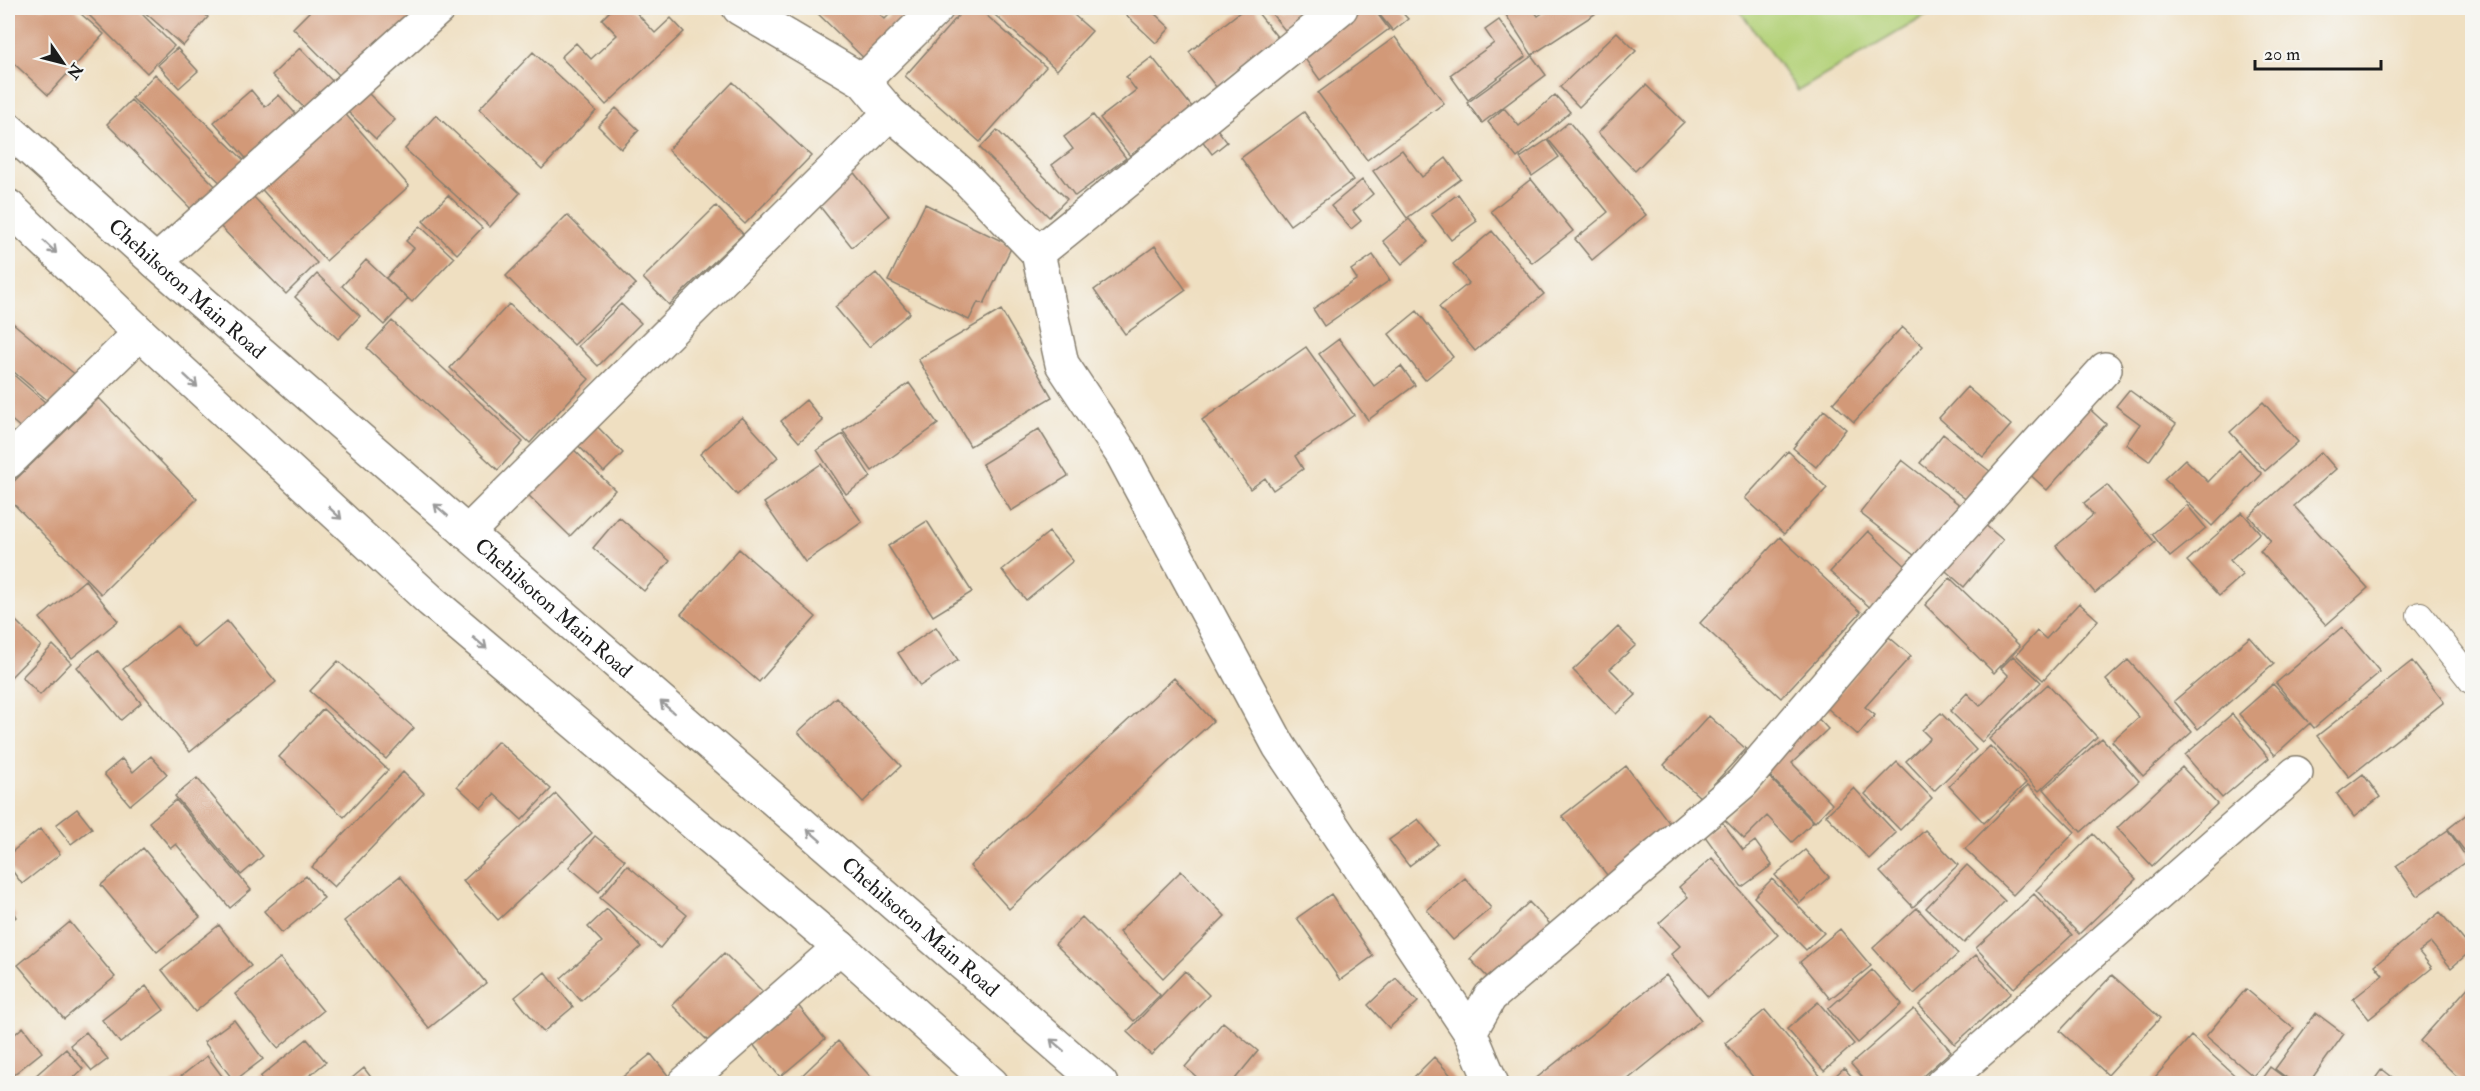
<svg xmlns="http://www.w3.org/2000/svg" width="2480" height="1091" viewBox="0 0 2480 1091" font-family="'IM FELL Double Pica',serif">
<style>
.green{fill:#b4d279;stroke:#68774a;stroke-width:1.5}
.building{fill:#d29978}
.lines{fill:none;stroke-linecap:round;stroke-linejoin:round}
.service-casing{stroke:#867e6e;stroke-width:28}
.minor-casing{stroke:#867e6e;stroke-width:36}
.secondary-casing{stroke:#867e6e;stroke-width:36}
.service{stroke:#fff;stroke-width:26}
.minor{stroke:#fff;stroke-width:33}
.secondary{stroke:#fff;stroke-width:33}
.oneway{stroke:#999}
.labels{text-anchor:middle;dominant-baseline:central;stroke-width:4.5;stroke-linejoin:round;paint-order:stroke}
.street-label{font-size:21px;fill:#1c1c1c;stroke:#f6f6f2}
</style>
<rect width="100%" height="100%" fill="#f6f6f2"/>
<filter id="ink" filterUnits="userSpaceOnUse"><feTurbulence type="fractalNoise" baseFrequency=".0167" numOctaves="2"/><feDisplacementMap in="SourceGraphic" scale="12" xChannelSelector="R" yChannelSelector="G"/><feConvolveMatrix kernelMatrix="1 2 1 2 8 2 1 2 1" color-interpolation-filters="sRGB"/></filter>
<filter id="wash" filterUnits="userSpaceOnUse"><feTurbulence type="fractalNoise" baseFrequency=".008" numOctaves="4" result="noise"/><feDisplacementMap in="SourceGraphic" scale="24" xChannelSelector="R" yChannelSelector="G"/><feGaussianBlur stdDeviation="1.35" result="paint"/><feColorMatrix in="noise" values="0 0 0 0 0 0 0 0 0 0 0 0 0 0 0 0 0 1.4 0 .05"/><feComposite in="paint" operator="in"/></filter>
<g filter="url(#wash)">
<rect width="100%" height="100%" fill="#efdfc1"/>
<path class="green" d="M1738,8H1939L1798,91Z"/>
<g id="blocks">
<path class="building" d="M8,8H74L104,34L48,95L8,58Z
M87,8H136L174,46L147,73L84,10Z
M140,8H198L208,17L183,46Z
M313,8H399L412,20L348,84L293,28Z
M613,8H632L655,33L671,18L684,32L606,105L561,57L576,43L591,59L617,35L602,19Z
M812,8H873L885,19L896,8H922L872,66Z
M965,8H978L1046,67L980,142L905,76Z
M987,8H1066L1092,31L1057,70Z
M1133,8H1159L1154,13L1170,28L1156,43L1126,15Z
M1245,8H1254L1278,38L1216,87L1189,52Z
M1267,8H1320L1288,34Z
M1354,8H1373L1389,29L1320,80L1298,49Z
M1374,8H1398L1408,19L1393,31Z
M1518,8H1532L1538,16L1550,8H1604L1532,55L1506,15Z
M1499,20L1526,56L1468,100L1450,75L1494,43L1485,30Z
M1617,32L1636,51L1579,107L1560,87Z
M1395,37L1444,103L1367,160L1318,93Z
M177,48L198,71L179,88L158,65Z
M300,48L337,86L310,114L272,75Z
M533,52L596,111L542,169L479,109Z
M1532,56L1546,75L1482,123L1467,103Z
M1152,57L1192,107L1130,156L1100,118L1136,90L1126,77Z
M155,74L251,167L228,190L132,98Z
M733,82L811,156L745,224L668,150Z
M1646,85L1684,122L1635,171L1598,133Z
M251,90L265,107L279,95L301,120L251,164L214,122Z
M365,90L395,120L376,139L345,109Z
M1555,95L1570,112L1517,158L1488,122L1504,108L1519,126Z
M131,100L220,191L197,215L107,124Z
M340,108L409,186L326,261L256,183Z
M616,108L639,130L621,149L598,126Z
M1304,112L1353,180L1290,225L1241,158Z
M436,115L520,193L490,227L405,149Z
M1093,115L1126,158L1075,196L1052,165L1073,149L1064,137Z
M1211,121L1227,142L1212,154L1196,132Z
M1569,122L1646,215L1592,260L1575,239L1608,212L1548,139Z
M997,130L1067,199L1049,217L980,148Z
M1547,140L1559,157L1532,176L1520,158Z
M1402,150L1422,177L1446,158L1461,179L1407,218L1373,171Z
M851,169L889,216L852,247L814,199Z
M1531,179L1573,231L1532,263L1491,211Z
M1362,180L1373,194L1353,211L1361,221L1351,229L1331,206Z
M249,192L317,263L286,294L217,223Z
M1458,194L1477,221L1451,240L1431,214Z
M448,195L482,228L457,254L423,221Z
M925,204L1012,246L984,304L978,302L969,320L888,281Z
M716,206L743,234L669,305L643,278Z
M567,215L636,284L574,345L506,276Z
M1409,219L1428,242L1402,264L1383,241Z
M420,226L454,258L412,302L386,278L414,248L406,241Z
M1492,231L1544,294L1475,351L1439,307L1469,283L1453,264Z
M1155,246L1186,290L1125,334L1094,290Z
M1373,255L1390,280L1324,326L1313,309L1357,279L1351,270Z
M366,260L408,299L384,325L342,286Z
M876,273L910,313L869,347L835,307Z
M317,274L360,316L338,339L295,297Z
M509,304L589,379L530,443L450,368Z
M621,304L641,323L598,366L578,346Z
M1001,310L1052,397L970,446L918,359Z
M1417,311L1453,357L1425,380L1389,334Z
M8,319L77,376L53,405L8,367Z
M392,321L523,442L498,470L367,348Z
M1902,327L1923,346L1854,422L1833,403Z
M1339,339L1374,386L1401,366L1415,385L1368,420L1319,354Z
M1306,347L1354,415L1295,456L1303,469L1273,490L1265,478L1250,489L1202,420Z
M8,370L53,409L30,436L8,417Z
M909,383L938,424L872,471L843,431Z
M1967,387L2011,425L1983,457L1939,418Z
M2129,390L2176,424L2149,461L2126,444L2140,424L2116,406Z
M99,398L197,499L101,594L8,498V487Z
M806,400L823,421L799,442L781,421Z
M2263,402L2298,442L2265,471L2230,432Z
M2084,404L2106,424L2047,490L2024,469Z
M1824,410L1846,429L1816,467L1793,448Z
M742,417L778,457L737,495L700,454Z
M591,420L623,453L604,472L571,438Z
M1039,429L1068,476L1011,511L982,464Z
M843,434L871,477L846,494L817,450Z
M1943,434L1991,472L1968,501L1920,463Z
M565,441L615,490L570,536L520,487Z
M2239,450L2262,474L2212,526L2164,479L2185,459L2208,482Z
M1788,451L1827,488L1784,534L1745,498Z
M2321,452L2336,469L2294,506L2368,588L2326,625L2260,551L2271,541L2249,516Z
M1902,460L1961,506L1919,559L1860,513Z
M821,464L862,522L805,562L764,503Z
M2107,485L2155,543L2095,593L2056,546L2093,515L2084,503Z
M2187,505L2206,528L2170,557L2152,534Z
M2242,512L2260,533L2230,560L2243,575L2219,596L2187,561Z
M619,517L670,561L644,591L593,548Z
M1977,518L2003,540L1964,587L1938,564Z
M927,521L972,592L933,616L888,546Z
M1868,531L1910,570L1873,610L1830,572Z
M1049,532L1073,561L1026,600L1002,570Z
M1780,537L1861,612L1781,698L1700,623Z
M739,549L816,617L759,682L681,614Z
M1950,578L2020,646L1994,673L1925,605Z
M85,580L118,621L72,658L40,618Z
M2079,603L2098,620L2043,680L2016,655L2037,631L2046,639Z
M8,613L41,646L8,680Z
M227,621L276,682L190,752L123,669L177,626L195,648Z
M936,627L958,660L920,686L898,653Z
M1618,627L1636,645L1610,669L1636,695L1616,714L1573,670Z
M2342,627L2380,672L2314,728L2310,723L2275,755L2239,714L2273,684L2308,722L2276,683Z
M1889,637L1911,656L1865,707L1875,715L1858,735L1826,707Z
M2250,637L2274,664L2198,729L2174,701Z
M53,645L71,663L40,695L22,677Z
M98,650L141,703L121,720L77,667Z
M2013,656L2041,682L1982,742L1950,711L1967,693L1980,706L2009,676L2001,668Z
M2128,660L2192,732L2143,776L2112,741L2139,717L2106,680Z
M338,661L414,728L386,759L310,691Z
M2412,661L2444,702L2349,777L2317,736Z
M1174,678L1213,721L1009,909L970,866Z
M2048,684L2097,737L2039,791L1989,739Z
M836,697L901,766L863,802L798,732Z
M323,709L388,770L344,817L279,757Z
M1941,713L1976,750L1934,791L1906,761L1930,738L1922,730Z
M1814,714L1828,729L1792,763L1832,804L1815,822L1760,766Z
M2232,714L2269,758L2222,798L2185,755Z
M1709,716L1746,749L1701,798L1664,765Z
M2102,738L2139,781L2081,832L2044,789Z
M498,741L551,789L522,820L494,794L481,808L457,786Z
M1990,746L2026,783L1984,823L1949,786Z
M151,756L167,774L130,805L104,774L122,759L133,772Z
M1897,762L1932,798L1900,830L1865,794Z
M1626,766L1674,829L1610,879L1562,816Z
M2182,767L2217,804L2152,866L2117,828Z
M403,772L424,793L334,887L312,867Z
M2363,774L2380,797L2354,817L2337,794Z
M1769,777L1813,822L1792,842L1767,816L1744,839L1725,820Z
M197,778L263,856L241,875L175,796Z
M2028,785L2075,832L2013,895L1965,849Z
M1854,788L1896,833L1869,859L1826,815Z
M556,794L592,833L498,920L463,881Z
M176,800L251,890L230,908L176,844L171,848L149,822Z
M77,809L92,828L71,844L56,825Z
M2472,810V857L2470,858L2448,829Z
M1418,819L1438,844L1409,866L1389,840Z
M1722,822L1743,850L1755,841L1772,865L1742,887L1704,835Z
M40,829L60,854L22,884L8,865V855Z
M1925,830L1958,865L1913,907L1880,872Z
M2448,830L2468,860L2417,896L2396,866Z
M2093,834L2136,879L2079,934L2036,890Z
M595,836L625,860L599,892L569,867Z
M143,848L200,917L157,952L101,885Z
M1805,850L1829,877L1800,903L1775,875Z
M1712,858L1778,935L1708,997L1671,954L1680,946L1659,923L1688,897L1679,887Z
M627,865L687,915L660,948L600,898Z
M1967,865L2005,901L1964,943L1926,908Z
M1181,871L1225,916L1163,978L1119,932Z
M306,876L324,898L282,933L264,911Z
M400,876L486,983L429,1028L344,921Z
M1465,878L1491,908L1453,940L1427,910Z
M1772,879L1824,933L1806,950L1754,897Z
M1331,894L1373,956L1340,980L1297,918Z
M2034,894L2072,935L2014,988L1976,948Z
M1529,902L1550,924L1491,981L1470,959Z
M8,903L16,917L8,923Z
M1917,908L1958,954L1914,994L1873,948Z
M607,909L641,947L581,1001L561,978L602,942L588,927Z
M2440,912L2472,950L2451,968L2431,943L2419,952L2432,968L2369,1019L2353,999L2383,975L2375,965Z
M1082,917L1160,995L1134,1021L1055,944Z
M70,922L115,977L64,1019L18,965Z
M219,925L251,966L195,1012L162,970Z
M1840,929L1871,966L1830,999L1800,962Z
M724,953L767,996L715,1048L672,1005Z
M1976,955L2011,993L1955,1044L1919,1005Z
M280,958L323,1011L278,1048L235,994Z
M1872,970L1902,1004L1858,1043L1828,1009Z
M1185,971L1209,995L1151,1055L1127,1032Z
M545,972L573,1007L543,1032L515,997Z
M1666,975L1701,1020L1622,1084H1529Z
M2112,975L2160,1018L2108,1075L2060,1031Z
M1396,978L1418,1002L1389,1028L1368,1005Z
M2472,983V1084H2465L2420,1041Z
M146,986L164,1010L120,1043L102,1020Z
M2246,989L2294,1029L2253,1076L2206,1036Z
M1818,1002L1854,1044L1824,1071L1787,1029Z
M797,1004L825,1039L780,1077L751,1042Z
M1914,1009L1951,1051L1914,1084H1868L1851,1064Z
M1765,1010L1822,1078L1816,1084H1759L1725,1043Z
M2316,1013L2344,1034L2308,1084H2295L2275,1069Z
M234,1020L263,1059L234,1081L204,1042Z
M1223,1022L1258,1051L1231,1084H1205L1185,1067Z
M23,1027L42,1052L8,1079V1040Z
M86,1032L108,1059L92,1071L70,1045Z
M2191,1036L2241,1081L2238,1084H2149Z
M307,1039L326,1062L299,1084H265L260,1077Z
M838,1041L877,1084H793Z
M66,1049L83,1069L67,1084H26Z
M651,1054L670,1078L663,1084H614Z
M207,1056L228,1084H171Z
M1434,1057L1459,1084H1407Z
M2270,1067L2293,1084H2258Z
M364,1068L376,1084H345Z
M1844,1068L1858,1084H1826Z
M2382,1069L2401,1084H2371Z"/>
</g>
</g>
<g filter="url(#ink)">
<use href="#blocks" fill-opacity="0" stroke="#867e6e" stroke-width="1.5"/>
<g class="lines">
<g class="service-casing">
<path id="service" d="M2420,615L2472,681"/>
</g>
<g class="minor-casing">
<path id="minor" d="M739,8L863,81L890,113L963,175L1038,253L1062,364L1122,454L1279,746L1470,1032L1492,1084
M863,81L937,8
M1038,253L1341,8
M156,262L439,8
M8,462L140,333
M467,533L890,113
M1470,1032L1490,997L1742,783L1920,574L2105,369
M684,1084L840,947
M1942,1084L2296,773"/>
</g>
<g class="secondary-casing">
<g id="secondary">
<path id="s1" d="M8,129L156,262L1101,1084"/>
<path d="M8,206L140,333L431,601L840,947L992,1084"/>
</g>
</g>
<use href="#service" class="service"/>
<use href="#minor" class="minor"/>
<use href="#secondary" class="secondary"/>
</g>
<defs><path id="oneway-shaft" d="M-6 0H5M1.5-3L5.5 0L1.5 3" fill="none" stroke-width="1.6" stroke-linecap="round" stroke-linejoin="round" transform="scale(1.5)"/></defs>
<g class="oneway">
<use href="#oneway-shaft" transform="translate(50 247) rotate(44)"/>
<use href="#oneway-shaft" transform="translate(191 381) rotate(43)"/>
<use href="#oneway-shaft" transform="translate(441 510) rotate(-139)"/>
<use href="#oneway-shaft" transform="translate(335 513) rotate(43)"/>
<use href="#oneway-shaft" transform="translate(480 643) rotate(40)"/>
<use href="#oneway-shaft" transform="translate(667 707) rotate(-139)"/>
<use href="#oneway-shaft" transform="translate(814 835) rotate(-139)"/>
<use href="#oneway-shaft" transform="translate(1057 1045) rotate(-139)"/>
</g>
</g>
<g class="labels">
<g class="street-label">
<text stroke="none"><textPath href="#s1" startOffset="240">Chehilsoton Main Road</textPath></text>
<text stroke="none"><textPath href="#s1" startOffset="726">Chehilsoton Main Road</textPath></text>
<text stroke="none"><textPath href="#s1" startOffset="1212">Chehilsoton Main Road</textPath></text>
</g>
</g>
<rect width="2480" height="1091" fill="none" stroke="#f6f6f2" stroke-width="30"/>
<g transform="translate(63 63) rotate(125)" stroke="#f6f6f2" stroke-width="4.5" paint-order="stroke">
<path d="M0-4.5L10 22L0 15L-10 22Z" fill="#1c1c1c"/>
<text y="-9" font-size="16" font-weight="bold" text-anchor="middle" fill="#1c1c1c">N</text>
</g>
<path d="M2255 60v9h126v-9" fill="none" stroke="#1c1c1c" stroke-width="3"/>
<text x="2264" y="60" font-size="18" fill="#1c1c1c" stroke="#f6f6f2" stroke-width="4.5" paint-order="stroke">20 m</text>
</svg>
